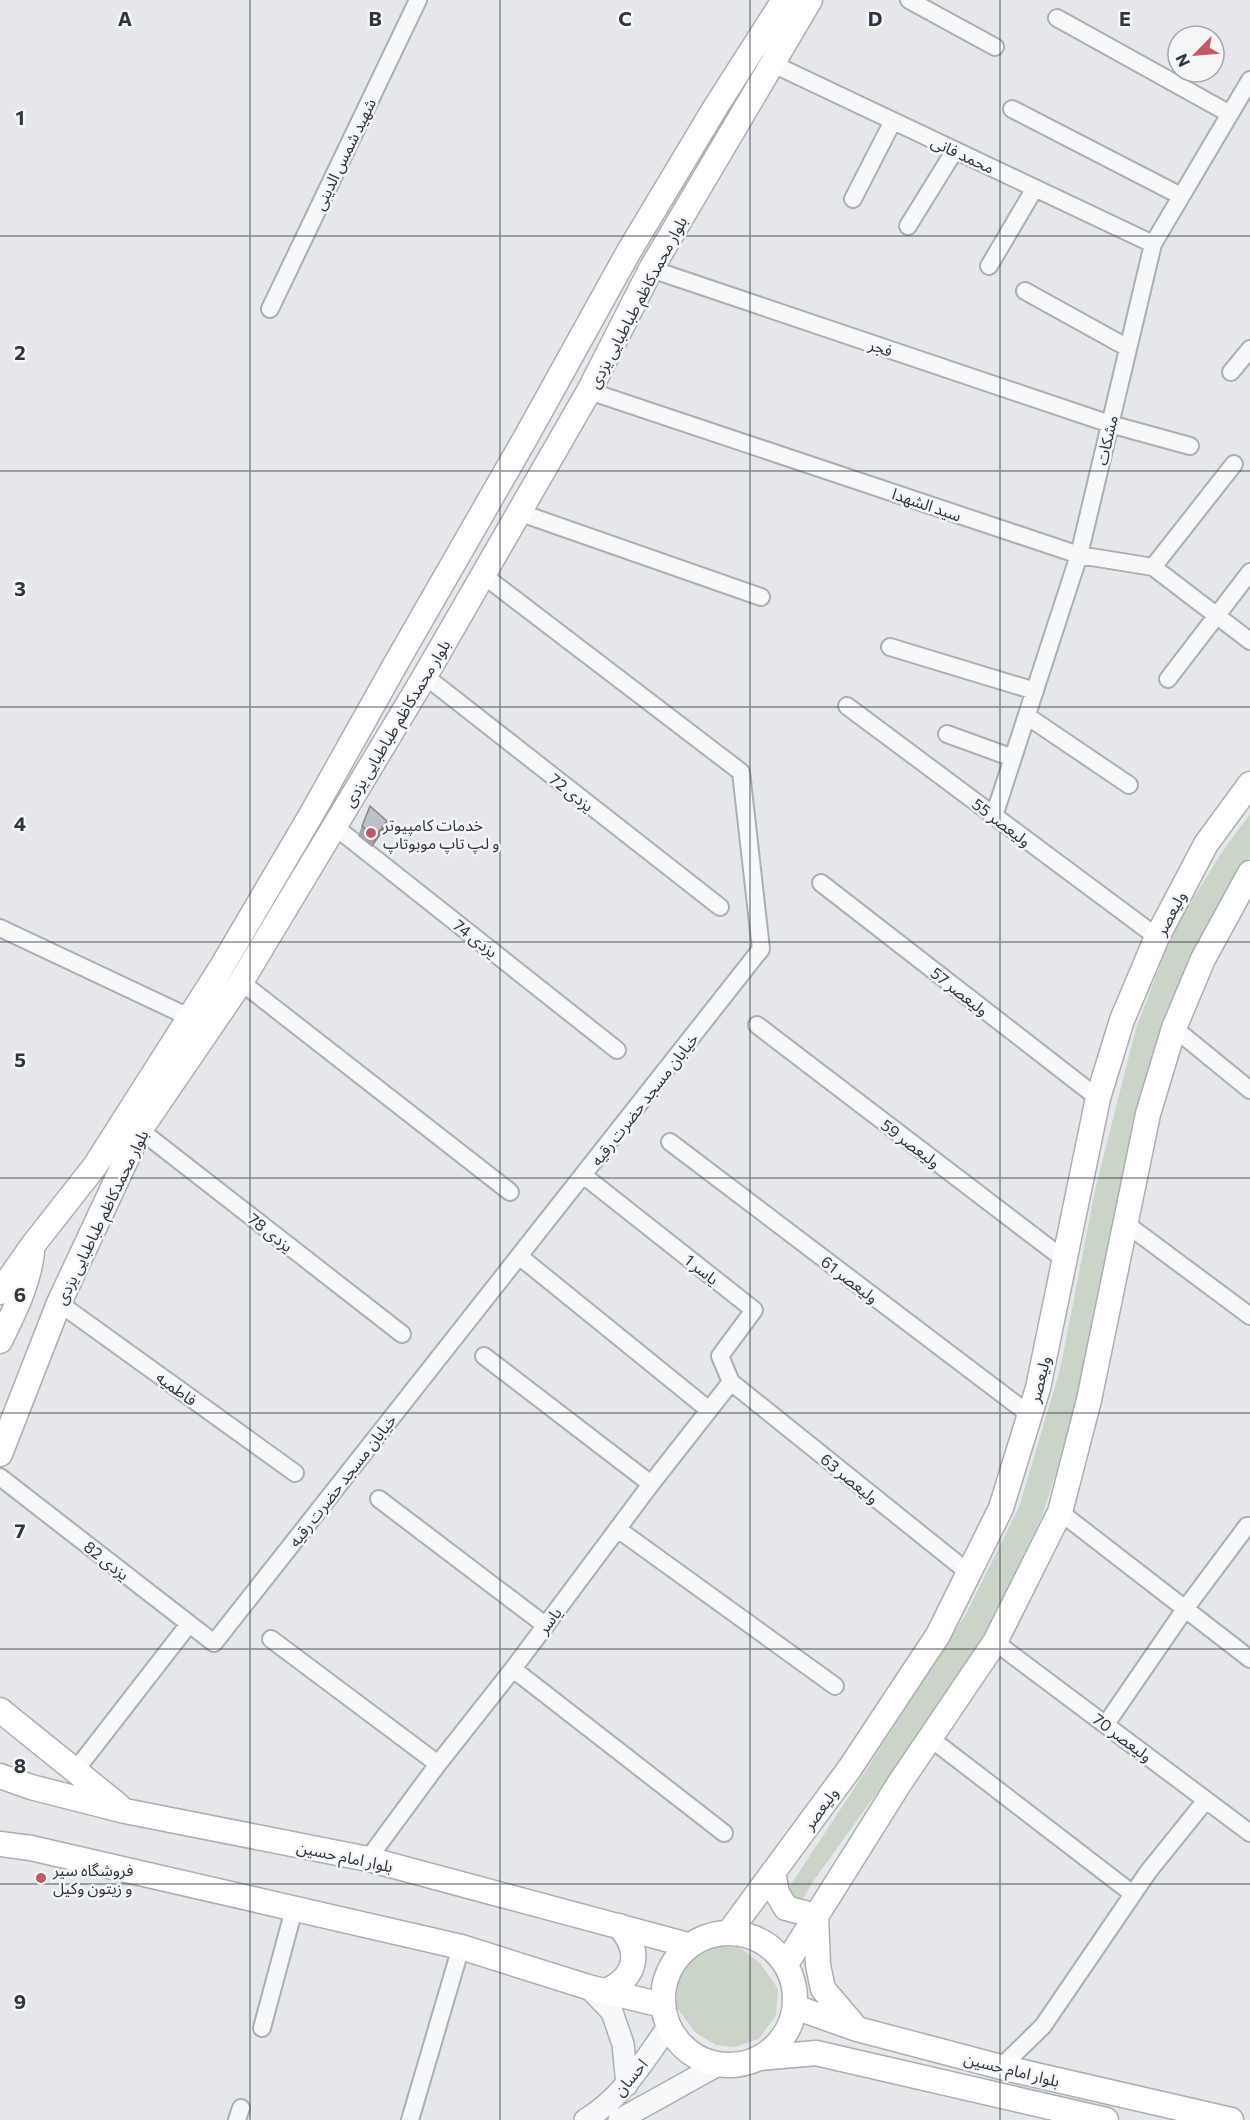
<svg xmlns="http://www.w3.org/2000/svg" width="1250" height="2120" viewBox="0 0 1250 2120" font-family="Commissioner,'Noto Sans Arabic',sans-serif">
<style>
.green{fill:#cad4c7}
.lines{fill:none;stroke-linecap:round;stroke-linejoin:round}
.minor-casing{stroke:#aaaeb5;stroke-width:20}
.tertiary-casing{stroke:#aaaeb5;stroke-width:24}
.secondary-casing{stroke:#aaaeb5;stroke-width:27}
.minor{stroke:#f7f8fa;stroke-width:16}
.tertiary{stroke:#f7f8fa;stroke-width:21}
.secondary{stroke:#fff;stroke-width:24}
.wall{fill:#a3a5ab}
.shaded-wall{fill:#84868b}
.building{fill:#bdc0c7;stroke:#84868b;stroke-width:1.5}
.grid{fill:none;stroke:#2e3442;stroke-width:1.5;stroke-opacity:0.55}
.poi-dot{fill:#c05a63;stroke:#f5f6f8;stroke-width:2}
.labels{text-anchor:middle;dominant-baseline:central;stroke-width:5;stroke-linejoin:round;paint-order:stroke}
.street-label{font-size:16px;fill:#2e3442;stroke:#f5f6f8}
.poi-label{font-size:16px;fill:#2e3442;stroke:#f5f6f8;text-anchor:start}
.grid-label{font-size:20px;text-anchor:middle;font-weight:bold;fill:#2e3442;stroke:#f5f6f8;stroke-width:5;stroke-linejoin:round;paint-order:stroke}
</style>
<rect width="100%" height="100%" fill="#e5e7eb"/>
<path class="green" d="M1250,814V857L1215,910L1176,997L1075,1414L1041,1519L983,1637L935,1712L812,1883L801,1902L793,1900L788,1889L859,1781L966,1614L1019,1507L1060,1370L1096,1186L1136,1028L1174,929L1224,849Z
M713,1947H739L760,1963L778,1989L776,2015L759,2039L735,2047L716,2045L696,2033L676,2007L678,1982L692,1959Z"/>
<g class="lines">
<g class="minor-casing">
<path id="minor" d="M909,0L995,47
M1057,18L1230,114
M773,64L1153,244
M1012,109L1181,196
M853,199L893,121
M908,226L955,150
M989,266L1035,188
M651,269L1110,424L1190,446
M1025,291L1128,348
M270,309L418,0
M1231,372L1250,349
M589,391L1079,555L1153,567L1250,641
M518,512L761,597
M1153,567L1234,464
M890,647L1035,691
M425,676L720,907
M1168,679L1250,572
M847,706L1157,937
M1027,716L1129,785
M947,734L1013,758
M994,816L1079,555L1153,244L1250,80
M334,826L617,1050
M821,883L1098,1098
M0,928L191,1018
M241,982L510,1192
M757,1025L1065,1260
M1174,1028L1250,1090
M140,1130L402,1334
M670,1142L1030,1415
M583,1175L754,1310L720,1356L731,1382L969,1573
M1125,1223L1250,1316
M519,1256L709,1410
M59,1303L295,1473
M484,1356L651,1484
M0,1477L214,1643L761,949L741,772L483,575
M379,1499L545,1625
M1060,1512L1250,1659
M619,1530L835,1686
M271,1639L438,1764
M995,1642L1250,1833
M513,1669L724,1833
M1106,1724L1185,1609L1247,1526H1250
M930,1738L1133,1894
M75,1771L189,1624
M368,1859L438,1764L513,1669L651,1484L731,1382
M262,2028L294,1909
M1001,2067L1043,2026L1148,1872L1206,1800
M237,2120L241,2108
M410,2120L461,1947"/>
</g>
<g class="tertiary-casing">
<path id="tertiary" d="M588,1987L612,2012L623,2044L627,2085
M585,2120C622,2098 644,2061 668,2027
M619,2120L718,2065"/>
</g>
<g class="secondary-casing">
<path id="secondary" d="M0,1292L33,1245L95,1166L221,968L311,815L399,658L526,437L628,253L715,108L784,0
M0,1341C14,1312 28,1285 32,1253
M0,1454L59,1303L140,1130L241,982L425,676L589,391L651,269L810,0
M0,1710L119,1806
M0,1776L31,1787L125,1811L368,1859L688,1945
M0,1844L31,1848L461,1947L588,1987L662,2005
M773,1872L777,1893L786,1908L816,1916L818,1965L823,1989L857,2029
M730,1931L850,1768L938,1635L1001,1508L1038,1388L1098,1098L1122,1020L1157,937L1206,844L1250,784
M663 1999a66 66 0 1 1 132 0a66 66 0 1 1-132 0Z
M786,1964L899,1784L995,1642L1060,1512L1089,1400L1148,1114L1174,1028L1203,959L1250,873
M606,1991C637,1977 642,1951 619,1926
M795,2007L857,2029L1001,2067L1231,2120
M760,2058L816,2053L1106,2120"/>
</g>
<use href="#minor" class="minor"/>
<use href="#tertiary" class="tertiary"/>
<use href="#secondary" class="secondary"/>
</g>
<path class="wall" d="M370,806L384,830L372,847L358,836Z"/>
<path class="shaded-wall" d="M387,821L384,830L372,847L375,837Z"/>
<path class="building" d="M370,806L387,821L375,837L362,826Z"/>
<path class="grid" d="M250,0V2120M500,0V2120M750,0V2120M1000,0V2120M0,236H1250M0,471H1250M0,707H1250M0,942H1250M0,1178H1250M0,1413H1250M0,1649H1250M0,1884H1250"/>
<g class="poi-dot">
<circle cx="371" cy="833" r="6"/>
<circle cx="41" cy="1878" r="6"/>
</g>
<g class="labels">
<g class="street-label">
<text transform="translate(344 154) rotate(-64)">شهید شمس الدینی</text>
<text transform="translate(963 154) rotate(25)">محمد فانی</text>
<text transform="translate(637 302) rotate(-62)">بلوار محمدکاظم طباطبایی یزدی</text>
<text transform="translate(881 347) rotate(19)">فجر</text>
<text transform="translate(1106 440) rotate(-77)">مشکات</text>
<text transform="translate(927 504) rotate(19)">سید الشهدا</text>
<text transform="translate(396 723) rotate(-59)">بلوار محمدکاظم طباطبایی یزدی</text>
<text transform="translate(572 792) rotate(38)">یزدی 72</text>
<text transform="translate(1002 822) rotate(37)">ولیعصر 55</text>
<text transform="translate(1170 913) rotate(-62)">ولیعصر</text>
<text transform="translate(476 938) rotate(38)">یزدی 74</text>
<text transform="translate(960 991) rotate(38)">ولیعصر 57</text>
<text transform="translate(644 1099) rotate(-52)">خیابان مسجد حضرت رقیه</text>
<text transform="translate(911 1143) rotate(37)">ولیعصر 59</text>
<text transform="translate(101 1217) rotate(-64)">بلوار محمدکاظم طباطبایی یزدی</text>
<text transform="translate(271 1232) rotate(38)">یزدی 78</text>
<text transform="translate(702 1269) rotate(38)">یاسر 1</text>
<text transform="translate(850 1279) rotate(37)">ولیعصر 61</text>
<text transform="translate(1039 1379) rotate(-76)">ولیعصر</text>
<text transform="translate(177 1388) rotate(36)">فاطمیه</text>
<text transform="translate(850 1478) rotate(39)">ولیعصر 63</text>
<text transform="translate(342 1480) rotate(-52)">خیابان مسجد حضرت رقیه</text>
<text transform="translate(107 1560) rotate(38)">یزدی 82</text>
<text transform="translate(549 1620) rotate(-53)">یاسر</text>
<text transform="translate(1123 1737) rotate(37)">ولیعصر 70</text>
<text transform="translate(820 1808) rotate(-54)">ولیعصر</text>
<text transform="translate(345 1856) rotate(12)">بلوار امام حسین</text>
<text transform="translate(1012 2069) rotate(14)">بلوار امام حسین</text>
<text transform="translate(630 2077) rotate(-50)">احسان</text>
</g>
<g class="poi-label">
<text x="383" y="824">خدمات کامپیوتر<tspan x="383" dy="18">و لپ تاپ موبوتاپ</tspan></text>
<text x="53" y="1869">فروشگاه سیر<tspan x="53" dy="18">و زیتون وکیل</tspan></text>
</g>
</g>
<g class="grid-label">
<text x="125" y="26">A</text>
<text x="375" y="26">B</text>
<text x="625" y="26">C</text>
<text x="875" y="26">D</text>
<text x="1125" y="26">E</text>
<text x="20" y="125">1</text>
<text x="20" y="360">2</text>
<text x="20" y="596">3</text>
<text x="20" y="831">4</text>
<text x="20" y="1067">5</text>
<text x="20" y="1302">6</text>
<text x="20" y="1538">7</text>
<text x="20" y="1773">8</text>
<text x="20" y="2009">9</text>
</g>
<g transform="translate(1196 54) rotate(245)"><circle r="28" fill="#f5f6f8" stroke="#a5a8af" stroke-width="1.5"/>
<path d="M0-4.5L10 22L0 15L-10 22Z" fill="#c05a63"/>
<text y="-9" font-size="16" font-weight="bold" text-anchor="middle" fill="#2e3442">N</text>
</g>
</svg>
